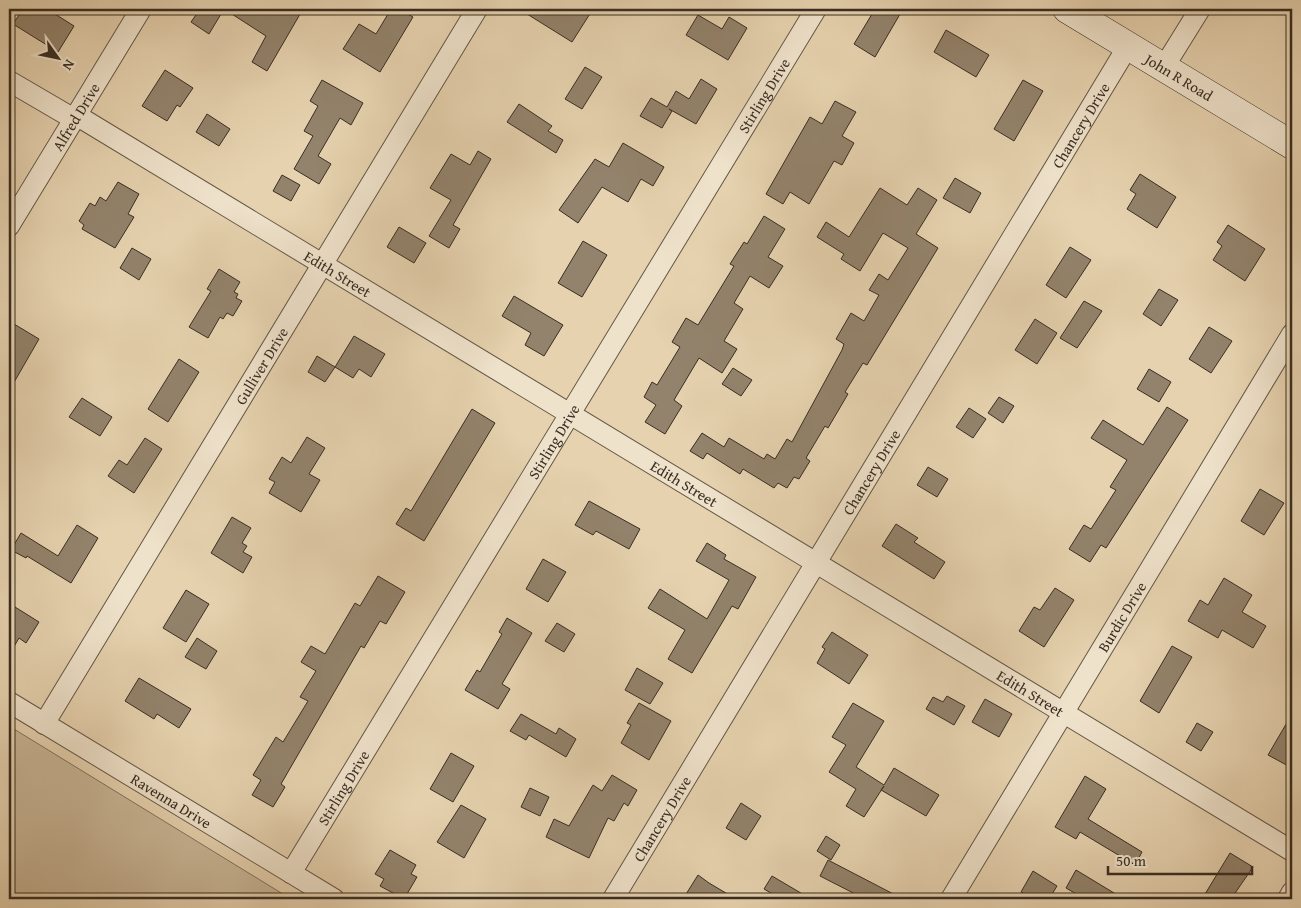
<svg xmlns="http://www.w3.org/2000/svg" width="1301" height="908" viewBox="0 0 1301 908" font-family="'Gentium Book Plus',serif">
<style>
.green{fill:#c9b697;stroke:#81725d}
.building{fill:#93836c;stroke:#392e23}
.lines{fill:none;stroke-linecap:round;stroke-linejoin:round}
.minor-casing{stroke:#645746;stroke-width:22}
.secondary-casing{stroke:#392e23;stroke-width:29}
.minor{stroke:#efe2cb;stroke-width:20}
.secondary{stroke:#efe2cb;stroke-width:28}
.labels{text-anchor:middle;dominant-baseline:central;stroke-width:4.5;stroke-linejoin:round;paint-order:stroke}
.street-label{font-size:15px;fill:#392e23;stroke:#efe2cb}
</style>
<rect width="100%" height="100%" fill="#e6d2af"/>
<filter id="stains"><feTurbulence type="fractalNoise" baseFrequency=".004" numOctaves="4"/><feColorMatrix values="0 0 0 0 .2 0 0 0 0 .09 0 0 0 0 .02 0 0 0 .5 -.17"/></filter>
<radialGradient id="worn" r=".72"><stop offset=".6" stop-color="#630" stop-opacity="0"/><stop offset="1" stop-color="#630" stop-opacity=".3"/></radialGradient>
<path class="green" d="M9,726L291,899H9Z"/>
<path class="building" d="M23,9H58L55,14L74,26L58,52L13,24Z
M200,9H303L267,71L252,62L266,36L224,9L209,34L191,22Z
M391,9H399L413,17L380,72L343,49L359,24L376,34Z
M519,9H593L572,42Z
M875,9H903L875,57L854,44Z
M698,15L722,29L729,17L747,28L728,60L686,35Z
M946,30L989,55L976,77L934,52Z
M585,67L602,77L582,109L565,99Z
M165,70L193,88L180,107L177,105L167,121L142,106Z
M701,79L717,89L696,124L669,109L672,111L662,128L640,116L651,98L667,107L676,91L689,99Z
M322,80L363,103L351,125L340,118L318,156L331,164L319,184L294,169L313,136L304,131L318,106L310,101Z
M1023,80L1043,91L1014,141L994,129Z
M835,101L856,112L842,136L854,143L842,165L834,161L809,204L790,192L783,204L766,194L810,117L822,124Z
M519,104L552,126L548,131L563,140L556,153L507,122Z
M207,114L230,129L219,146L196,132Z
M623,143L664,167L653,186L641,179L628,202L602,187L578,223L559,210L595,159L609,167Z
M478,151L491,159L453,225L460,229L449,248L429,236L451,200L430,188L451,154L470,165Z
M1140,174L1176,197L1157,228L1127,209L1136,194L1130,190Z
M282,175L300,185L291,201L273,191Z
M955,178L981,193L970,213L943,198Z
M118,182L139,194L128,214L134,217L115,248L82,229L84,225L79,221L90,203L95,206L100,197L106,201Z
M880,188L907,205L918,188L937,200L916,234L938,248L867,365L863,363L845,392L848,394L828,428L825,426L806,458L810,461L799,479L794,477L787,488L778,483L774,488L743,469L740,474L707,453L703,459L690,451L702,433L724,447L729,438L764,459L767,454L775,459L787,439L792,442L842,350L844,344L836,339L851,313L864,321L879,295L869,290L879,274L888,280L908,248L883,233L860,271L841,259L844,254L817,237L826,222L849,237Z
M764,216L785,229L768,257L783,266L769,288L750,276L734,303L743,309L724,341L737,349L722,373L699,358L674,400L682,406L665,434L645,422L656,405L644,397L652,382L657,385L680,347L672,342L686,318L698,325L734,266L730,264L744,242L747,244Z
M1228,225L1265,249L1245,281L1213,260L1222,246L1217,242Z
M399,227L426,243L414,263L387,247Z
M583,241L607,255L582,297L558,283Z
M1070,247L1091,260L1066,298L1046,285Z
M132,248L151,259L139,280L120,268Z
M219,269L240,282L234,292L238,294L236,298L242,301L233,316L227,313L223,319L220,317L208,338L189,327L211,291L207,289Z
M1159,289L1178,300L1161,326L1143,314Z
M514,296L563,325L544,356L525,345L531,333L502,316Z
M1084,301L1102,311L1077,348L1060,338Z
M1035,319L1057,333L1037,364L1015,350Z
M9,321L39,339L9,391Z
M1209,327L1232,341L1211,373L1189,359Z
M354,336L385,354L371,377L359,369L353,378L335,367Z
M317,356L335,367L325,382L308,372Z
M179,359L199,372L168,422L148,409Z
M733,368L752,380L741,396L722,384Z
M1149,369L1171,382L1159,402L1137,389Z
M999,397L1014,406L1003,423L988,413Z
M82,398L112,417L100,436L69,417Z
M1167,407L1188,420L1106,548L1101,545L1090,562L1069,549L1084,525L1091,529L1116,490L1110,487L1127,460L1091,438L1103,420L1143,445Z
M969,408L986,419L973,438L956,427Z
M472,409L495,423L424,541L396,524L406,508L411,511Z
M307,437L325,448L309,474L320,480L301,512L269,493L275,482L269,479L282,457L291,463Z
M145,438L162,449L134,493L108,476L119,460L127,465Z
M928,467L948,479L937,497L917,485Z
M1260,489L1284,503L1264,535L1241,521Z
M589,501L640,529L629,549L596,531L593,535L575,525Z
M232,517L251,528L242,543L247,546L243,552L252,557L243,573L211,553Z
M896,524L918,538L914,542L945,562L934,579L882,546Z
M77,525L98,538L71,583L27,556L26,558L11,550L21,533L58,556Z
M707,543L726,555L724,559L756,577L738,609L732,606L692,673L668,659L685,630L648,608L660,589L707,619L729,580L696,561Z
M543,559L566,572L548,602L526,589Z
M378,576L405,592L386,624L380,621L364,648L361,646L281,784L285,787L273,807L252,795L261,780L253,775L276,737L283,742L308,701L300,697L316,671L301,662L311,646L325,654L355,603L360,606Z
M1224,578L1252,595L1242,612L1266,626L1253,648L1222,630L1218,638L1188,621L1200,600L1208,605Z
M1055,588L1074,600L1044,647L1019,631L1034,607L1040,610Z
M186,590L209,604L186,642L163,628Z
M15,607L39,622L26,643L19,638L9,655V618Z
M507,618L532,633L502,684L510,689L498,709L465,690L477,670L480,672L502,634L499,632Z
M557,623L575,634L564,652L545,641Z
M832,632L868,655L849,684L817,663L825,649L822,647Z
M197,638L217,651L206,669L185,657Z
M1172,646L1192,657L1159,713L1140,701Z
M637,668L663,683L650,704L625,690Z
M139,678L191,709L179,728L157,714L154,719L125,701Z
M947,696L965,706L954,725L926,709L933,697L943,702Z
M985,699L1012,714L999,737L972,722Z
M639,703L671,721L649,760L621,743L631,725L627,723Z
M853,703L884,721L856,767L884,785L894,768L939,795L926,816L881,790L884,786L864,817L846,806L856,789L829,772L846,745L832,737Z
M521,714L556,734L559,728L576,739L566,757L529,735L526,740L510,731Z
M1292,714V768L1268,755Z
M1197,723L1213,732L1201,751L1186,742Z
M451,753L474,766L453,802L430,789Z
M612,775L637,790L628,806L624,803L614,821L608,818L589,858L546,837L554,819L569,826L593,785L602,791Z
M1085,776L1106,789L1088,819L1142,852L1135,865L1080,832L1076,839L1055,827Z
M530,788L549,797L540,816L521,807Z
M741,803L761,816L746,840L726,828Z
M461,805L486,819L464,858L437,842Z
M826,836L840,845L831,860L817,851Z
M390,850L416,865L411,874L417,877L404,899L380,886L384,879L375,874Z
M1230,853L1253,867L1231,899H1202Z
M828,860L903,899H865L820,876Z
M1076,870L1124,899H1085L1066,888Z
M1033,871L1057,886L1049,899H1034L1021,892Z
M698,875L709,883L736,899H683Z
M772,876L811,899H781L764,889Z"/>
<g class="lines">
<g class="minor-casing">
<g id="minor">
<path d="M1164,67L1200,9"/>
<path d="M9,81L74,119"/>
<path id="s1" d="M76,115L1292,851"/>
<path id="s2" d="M9,226L141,9"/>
<path id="s3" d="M9,702L334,899"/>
<path id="s4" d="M44,724L477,9"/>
<path id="s5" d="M291,873L816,9"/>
<path id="s6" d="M613,899L1128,46"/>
<path id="s7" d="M951,899L1292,334"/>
<path d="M1288,899L1292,892"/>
</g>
</g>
<g class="secondary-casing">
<g id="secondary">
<path id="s8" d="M1067,9L1292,145"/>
</g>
</g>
<use href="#minor" class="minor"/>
<use href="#secondary" class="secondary"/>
</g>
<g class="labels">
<g class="street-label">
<text stroke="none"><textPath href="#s8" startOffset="131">John R Road</textPath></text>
<text stroke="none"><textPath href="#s5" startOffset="910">Stirling Drive</textPath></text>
<text stroke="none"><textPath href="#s2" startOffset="128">Alfred Drive</textPath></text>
<text stroke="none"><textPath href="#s6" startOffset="904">Chancery Drive</textPath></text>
<text stroke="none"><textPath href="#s1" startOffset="306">Edith Street</textPath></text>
<text stroke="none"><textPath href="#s4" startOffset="419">Gulliver Drive</textPath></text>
<text stroke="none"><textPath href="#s5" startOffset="505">Stirling Drive</textPath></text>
<text stroke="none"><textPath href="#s6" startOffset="499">Chancery Drive</textPath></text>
<text stroke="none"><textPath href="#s1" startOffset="711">Edith Street</textPath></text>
<text stroke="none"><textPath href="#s7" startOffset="330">Burdic Drive</textPath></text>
<text stroke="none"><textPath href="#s1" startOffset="1116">Edith Street</textPath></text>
<text stroke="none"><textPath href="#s5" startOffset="100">Stirling Drive</textPath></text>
<text stroke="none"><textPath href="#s3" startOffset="190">Ravenna Drive</textPath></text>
<text stroke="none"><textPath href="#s6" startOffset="94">Chancery Drive</textPath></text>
</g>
</g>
<rect width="1301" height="908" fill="none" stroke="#e6d2af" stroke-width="30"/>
<rect x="10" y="10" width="1281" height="888" fill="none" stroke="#392e23" stroke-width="2.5"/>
<rect x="15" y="15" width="1271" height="878" fill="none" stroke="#392e23"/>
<g transform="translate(58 58) rotate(123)" stroke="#efe2cb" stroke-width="4" paint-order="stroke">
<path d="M0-4L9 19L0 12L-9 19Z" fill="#392e23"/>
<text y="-8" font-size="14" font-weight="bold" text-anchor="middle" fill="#392e23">N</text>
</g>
<path d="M1108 866v8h144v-8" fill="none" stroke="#392e23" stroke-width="2.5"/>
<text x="1116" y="866" font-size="15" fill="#392e23" stroke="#efe2cb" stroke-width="4" paint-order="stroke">50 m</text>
<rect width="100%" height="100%" filter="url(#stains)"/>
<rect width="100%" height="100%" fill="url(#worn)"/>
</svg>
